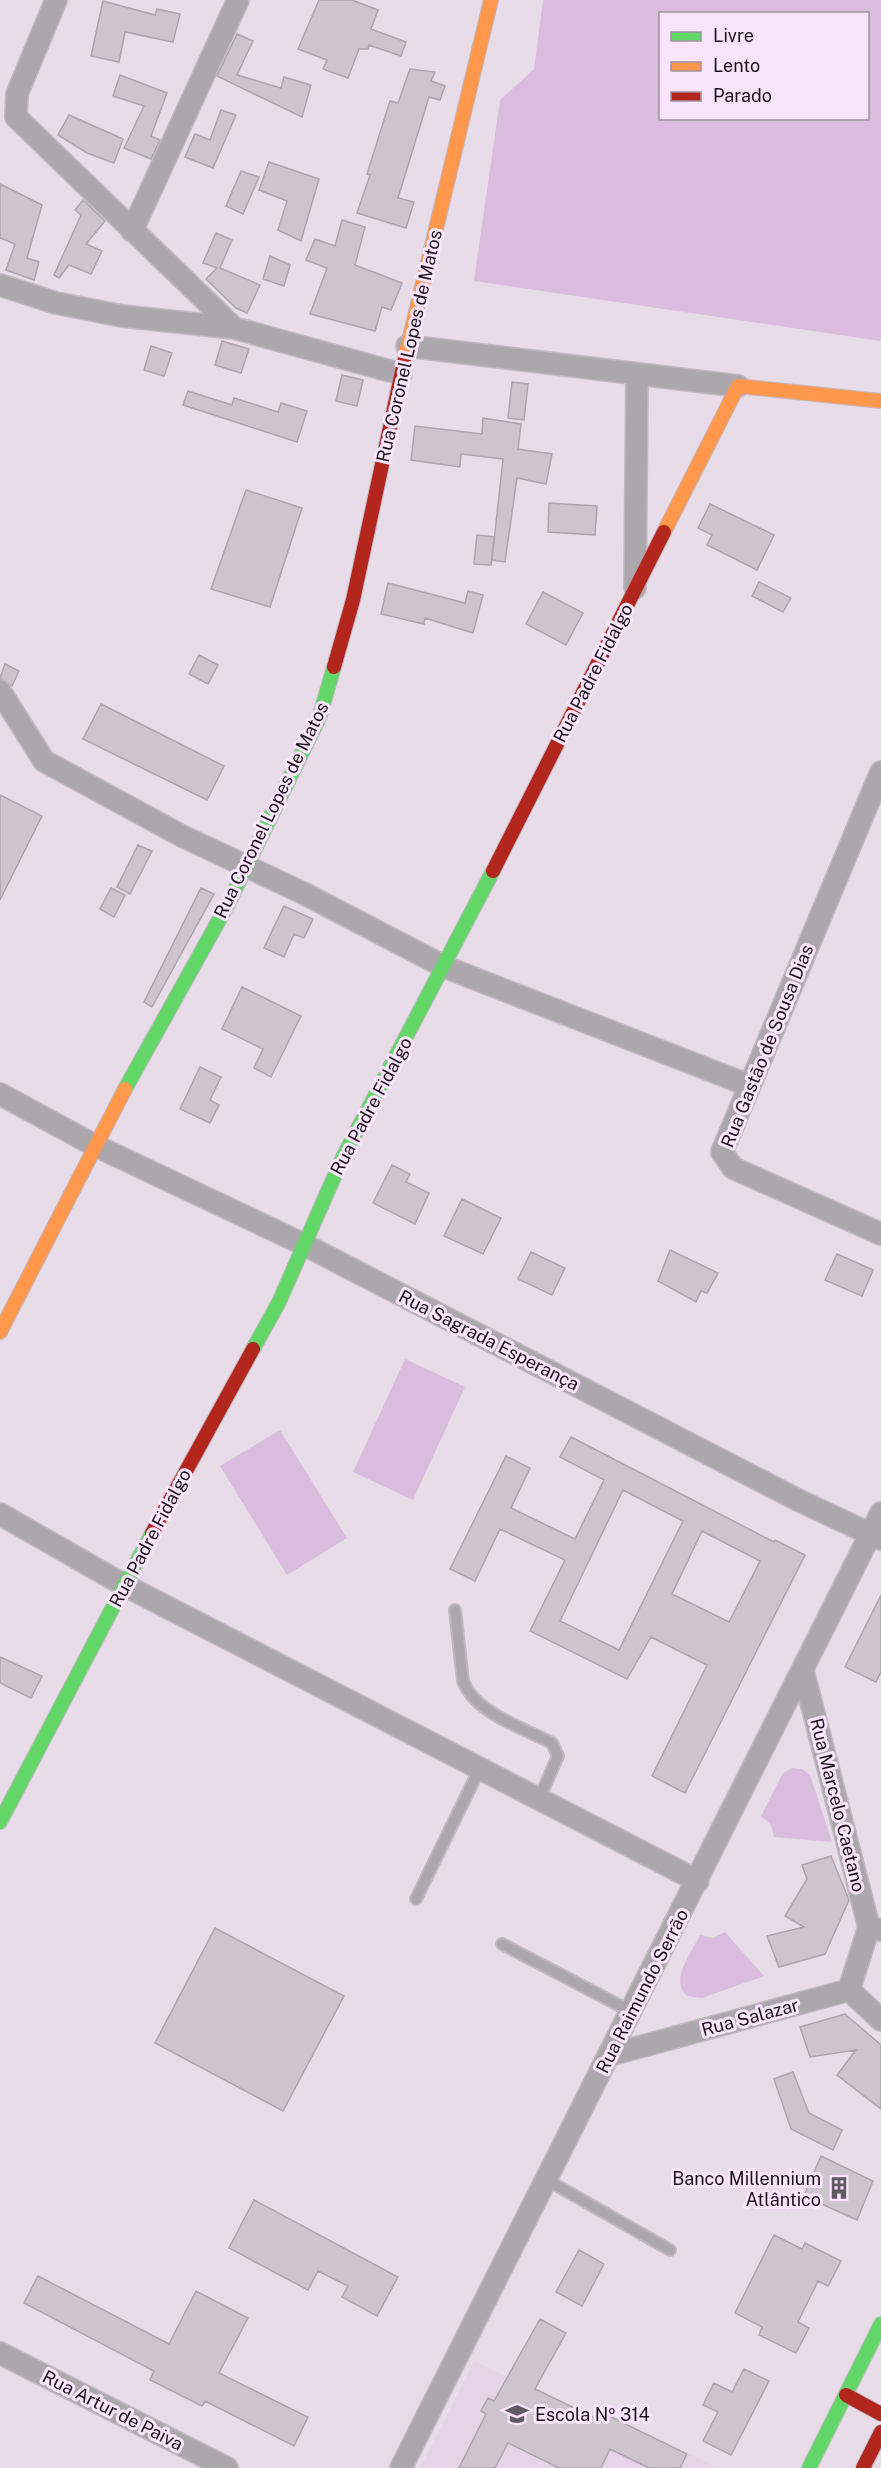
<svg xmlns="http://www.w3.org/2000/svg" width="881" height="2468" viewBox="0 0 881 2468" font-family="'Public Sans',sans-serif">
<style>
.built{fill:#e6d3e8}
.green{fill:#dabdde;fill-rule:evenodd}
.building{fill:#cdc4ce;stroke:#ada4ae;stroke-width:1.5;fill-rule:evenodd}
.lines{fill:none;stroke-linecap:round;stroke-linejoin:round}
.lane-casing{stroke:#c1b8c2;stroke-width:14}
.street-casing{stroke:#c1b8c2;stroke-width:24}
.fast-casing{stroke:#c1b8c2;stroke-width:16}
.slow-casing{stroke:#c1b8c2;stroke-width:16}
.jam-casing{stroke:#c1b8c2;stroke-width:16}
.lane{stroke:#aca7ac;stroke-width:10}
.street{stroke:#aca7ac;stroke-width:21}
.fast{stroke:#63d668;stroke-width:14}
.slow{stroke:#ff974d;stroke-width:14}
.jam{stroke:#b3261e;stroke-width:14}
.labels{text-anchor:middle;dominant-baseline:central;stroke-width:6;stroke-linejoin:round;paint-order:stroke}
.street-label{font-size:18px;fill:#19121a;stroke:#f9e4fb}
.poi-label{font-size:18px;fill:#19121a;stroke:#f9e4fb;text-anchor:end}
</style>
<rect width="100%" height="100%" fill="#e7dce8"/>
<path class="built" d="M474,2361L593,2417L597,2410L718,2468H420Z"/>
<path class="green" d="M543,0H881V341L474,281L500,100L534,69ZM660,14H868V118H660Z
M405,1359L465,1387L413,1500L353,1472Z
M280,1430L347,1538L287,1575L220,1466Z
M792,1768L802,1769L810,1775L832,1842L774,1837L771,1825L761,1816L783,1773Z
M725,1932L764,1976L702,1998L687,1996C669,1980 692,1952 700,1935L713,1938Z"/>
<path class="building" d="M319,0H352L378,10L371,29L406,42L401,56L369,45L368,49H359L348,78L323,69L327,60L298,49Z
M103,1L155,15L157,9L180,14L173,42L125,32L119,62L91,56Z
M237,34L253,41L237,75L281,88L284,77L311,85L302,117L217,76Z
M410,69L435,72L431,81L445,86L440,100L429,97L398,198L414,202L406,228L357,213L370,175L367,174L390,101L398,103Z
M120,75L167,93L151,136L160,140L151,159L124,148L144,106L113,96Z
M221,110L236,115L213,168L185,157L195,134L210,140Z
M69,115L123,139L114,163L87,153L58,135Z
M269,162L319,179L301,241L278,230L287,201L259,190Z
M241,171L259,177L243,214L226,206Z
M0,184L42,205L27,258L39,262L34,280L6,270L15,244L0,238Z
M83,200L105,221L86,244L102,251L91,274L69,265L59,278L54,275L81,215L75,210Z
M342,220L365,227L355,265L402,283L391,310L382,307L375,331L310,314L327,268L306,260L315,239L335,246Z
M216,233L232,240L220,268L260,285L247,313L236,308L206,279L217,268L203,263Z
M270,256L290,265L284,286L263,279Z
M222,341L249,349L241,373L215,365Z
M151,346L172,353L164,376L144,370Z
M342,375L363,380L357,406L336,401Z
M512,382L528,384L524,420L508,418Z
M188,391L232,405L234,398L278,412L281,403L307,411L297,442L183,405Z
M483,418L521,424L518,449L552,454L546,484L517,478L505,562L492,560L503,459L461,454L460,467L411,460L415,426L482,434Z
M246,490L302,508L270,607L211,589Z
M549,503L597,506L595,535L548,532Z
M710,504L774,535L757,570L707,545L712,535L698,528Z
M477,535L494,537L491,565L474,564Z
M759,582L791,598L783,612L752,596Z
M388,583L465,603L468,591L483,595L473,633L425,618L424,624L381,614Z
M543,592L583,613L566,645L526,624Z
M199,655L218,665L208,684L189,674Z
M5,664L19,671L12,686L0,678Z
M101,704L224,766L207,800L83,739Z
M0,795L42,816L0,900Z
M138,845L152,851L130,894L117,887Z
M111,888L125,895L114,917L100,909Z
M201,888L214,894L152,1007L144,1002Z
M284,906L313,919L304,938L294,934L284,957L264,948Z
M242,987L301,1016L271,1077L254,1068L263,1049L222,1029Z
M200,1067L221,1077L210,1100L219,1105L210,1123L180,1109Z
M392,1165L410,1174L406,1182L429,1193L415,1224L373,1203Z
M462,1199L501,1218L483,1254L444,1236Z
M670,1250L718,1273L707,1293L701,1291L696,1302L658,1281Z
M531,1252L565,1268L552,1295L518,1279Z
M837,1254L873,1270L862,1296L825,1280Z
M571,1437L774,1542L775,1540L805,1555L685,1793L652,1776L707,1665L651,1637L627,1679L530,1631L565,1560L500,1529L475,1581L450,1569L506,1456L530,1468L511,1508L575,1539L604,1480L560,1457ZM623,1490L683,1521L619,1650L560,1621ZM702,1531L760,1561L729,1622L672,1594Z
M881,1595V1672L876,1682L845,1667Z
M0,1657L42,1676L31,1698L0,1683Z
M831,1856L849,1900L825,1954L779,1967L767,1936L804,1927L785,1916L807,1879L802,1865Z
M215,1928L344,1996L283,2111L155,2043Z
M845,2014L881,2045V2109L837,2075L856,2050L810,2057L800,2027Z
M793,2072L809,2113L842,2130L833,2150L791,2129L774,2079Z
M821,2156L873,2181L857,2220L804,2196Z
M254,2200L398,2277L377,2316L342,2297L348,2286L318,2271L308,2290L229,2248Z
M774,2235L802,2249L805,2243L841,2261L828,2286L818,2281L798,2322L809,2328L796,2353L759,2335L762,2327L735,2313Z
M579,2250L604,2264L582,2306L556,2292Z
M38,2276L169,2344L196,2291L248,2318L219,2373L308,2417L294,2446L205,2401L202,2406L150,2380L154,2371L24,2303Z
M540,2319L566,2333L535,2389L593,2417L597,2410L687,2454L680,2468H649L610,2449L601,2468H559L508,2443L495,2468H459L486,2414L481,2411L488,2398L494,2401Z
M744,2369L769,2381L731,2455L703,2441L718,2412L703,2405L714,2383L732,2392Z"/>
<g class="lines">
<g class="lane-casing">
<path id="lane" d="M455,1610L463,1681C476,1714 522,1727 552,1743L558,1756L540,1797
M416,1899L480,1768
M502,1944L632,2012
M547,2180L670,2250"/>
</g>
<g class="street-casing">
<path id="street" d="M56,0L17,94L16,117L234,328
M132,231L238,0
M0,285L56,303L122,316L234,328L401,374
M407,346L738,386
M635,588L637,375
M0,691L44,761L182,836L303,893L445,967L748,1085
M881,772L722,1152L733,1168L881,1234
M0,1094L94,1145L303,1244L798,1500L881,1539
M0,1514L124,1585L698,1881
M803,1671L869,1927L881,1930
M849,1990L869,1927
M610,2055L849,1990L881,2020
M0,2353L227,2468
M401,2468L881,1513"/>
</g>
<g class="fast-casing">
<path id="fast" d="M125,1089L228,904L319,718L334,667
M253,1349L279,1302L342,1159L493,871
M0,1822L152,1533
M809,2468L881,2324"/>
</g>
<g class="slow-casing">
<path id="slow" d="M404,362L491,0
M664,532L738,386L881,401
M0,1332L125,1089"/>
</g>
<g class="jam-casing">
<path id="jam" d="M334,667L353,600L404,362
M493,871L664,532
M152,1533L253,1349
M846,2395L881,2414
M863,2468L881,2432"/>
</g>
<use href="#lane" class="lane"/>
<use href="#street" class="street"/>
<use href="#fast" class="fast"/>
<use href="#slow" class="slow"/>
<use href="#jam" class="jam"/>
</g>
<defs>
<g id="building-bare" transform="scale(1.8)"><path d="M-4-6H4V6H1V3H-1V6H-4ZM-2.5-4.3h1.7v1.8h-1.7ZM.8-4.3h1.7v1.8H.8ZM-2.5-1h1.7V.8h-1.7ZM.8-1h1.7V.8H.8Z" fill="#615962" stroke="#f9e4fb" stroke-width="2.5" paint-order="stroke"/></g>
<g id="school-bare" transform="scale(1.8)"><path d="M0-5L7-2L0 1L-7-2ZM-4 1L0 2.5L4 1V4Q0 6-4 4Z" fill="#615962" stroke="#f9e4fb" stroke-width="2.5" paint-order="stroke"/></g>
</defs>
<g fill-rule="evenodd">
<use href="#building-bare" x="839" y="2188"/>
<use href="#school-bare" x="517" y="2414"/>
</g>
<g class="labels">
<g class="street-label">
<text transform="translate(409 346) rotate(-77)">Rua Coronel Lopes de Matos</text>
<text transform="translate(593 673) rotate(-63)">Rua Padre Fidalgo</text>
<text transform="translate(271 810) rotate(-64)">Rua Coronel Lopes de Matos</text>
<text transform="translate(767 1046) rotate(-68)">Rua Gastão de Sousa Dias</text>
<text transform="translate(371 1106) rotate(-62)">Rua Padre Fidalgo</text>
<text transform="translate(489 1340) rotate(27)">Rua Sagrada Esperança</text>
<text transform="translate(150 1538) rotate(-62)">Rua Padre Fidalgo</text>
<text transform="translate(838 1805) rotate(76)">Rua Marcelo Caetano</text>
<text transform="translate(642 1991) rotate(-63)">Rua Raimundo Serrão</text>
<text transform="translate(750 2017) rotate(-15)">Rua Salazar</text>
<text transform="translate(113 2410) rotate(27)">Rua Artur de Paiva</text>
</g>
<g class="poi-label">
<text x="821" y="2178">Banco Millennium<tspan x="821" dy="21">Atlântico</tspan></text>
<text x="535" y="2414" text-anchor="start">Escola Nº 314</text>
</g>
</g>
<rect x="659" y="12" width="210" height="108" fill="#f9e4fb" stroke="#9f90a1" stroke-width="1.5"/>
<rect x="671" y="32" width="30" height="9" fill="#63d668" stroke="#9f90a1" stroke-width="1.5"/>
<text x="713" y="42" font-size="18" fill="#19121a">Livre</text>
<rect x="671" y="62" width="30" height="9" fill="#ff974d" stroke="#9f90a1" stroke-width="1.5"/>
<text x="713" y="72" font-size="18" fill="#19121a">Lento</text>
<rect x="671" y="92" width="30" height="9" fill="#b3261e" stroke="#9f90a1" stroke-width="1.5"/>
<text x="713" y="102" font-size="18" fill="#19121a">Parado</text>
</svg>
